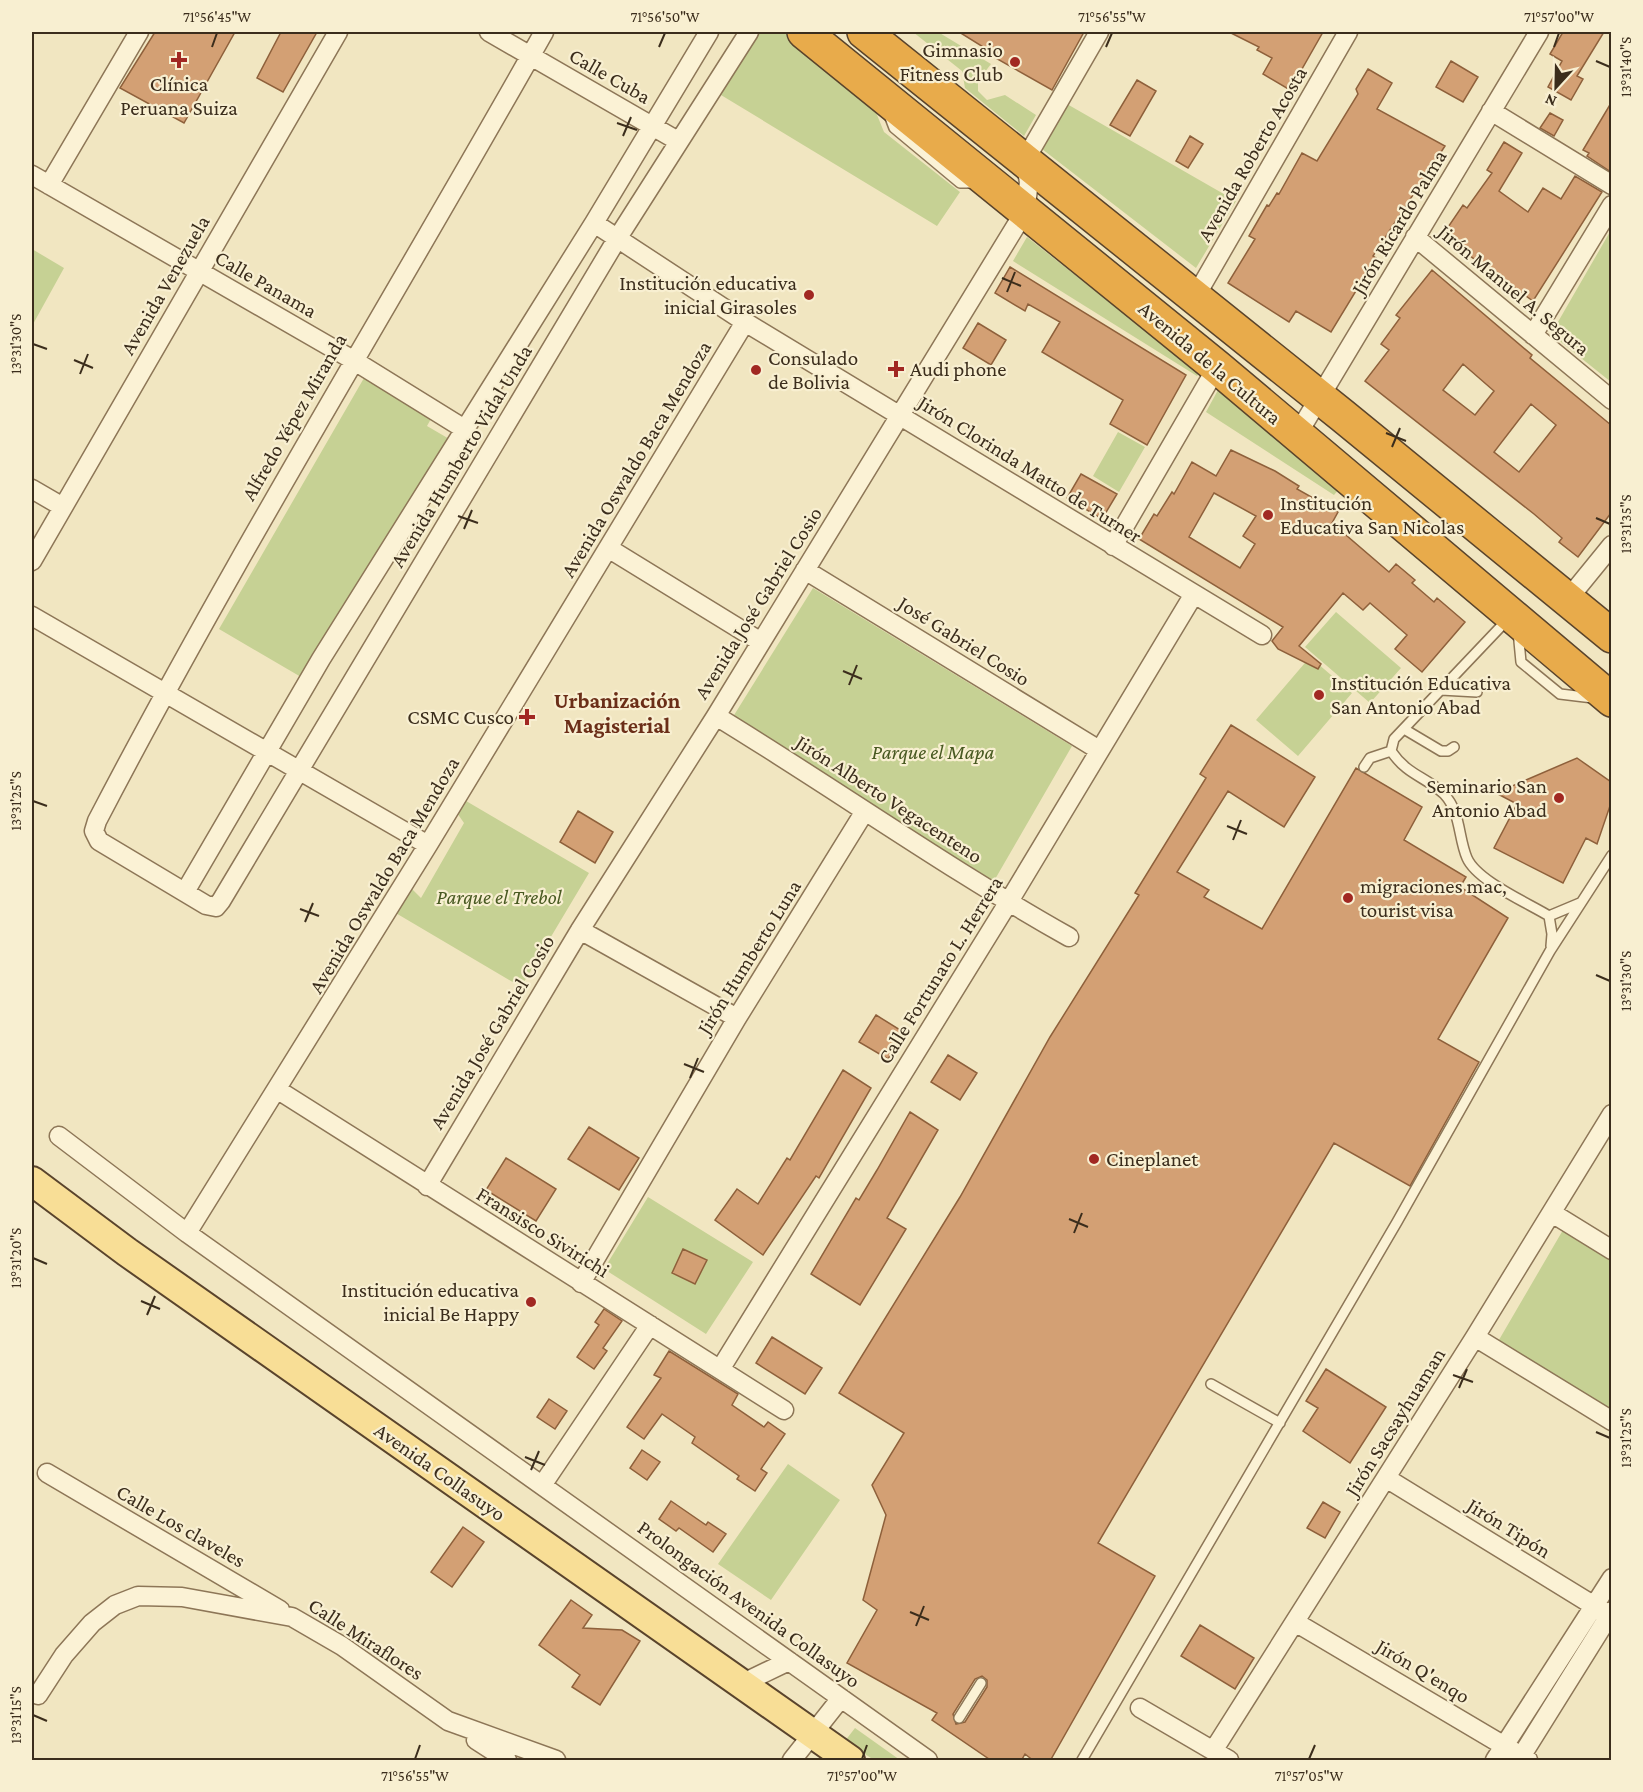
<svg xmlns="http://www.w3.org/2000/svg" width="1643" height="1792" viewBox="0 0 1643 1792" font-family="'Crimson Pro',serif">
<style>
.green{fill:#c6d194}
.building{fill:#d3a074;stroke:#8e603b;stroke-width:1.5;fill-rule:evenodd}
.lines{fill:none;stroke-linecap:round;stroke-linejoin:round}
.lane-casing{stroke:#8d7657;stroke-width:12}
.street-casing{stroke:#8d7657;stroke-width:21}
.primary-casing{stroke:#5a442c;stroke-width:32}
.highway-casing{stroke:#5a442c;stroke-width:36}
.lane{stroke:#fbf2d5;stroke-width:9}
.street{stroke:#fbf2d5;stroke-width:18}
.primary{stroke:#f8de96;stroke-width:28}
.highway{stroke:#e8ab4b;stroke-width:33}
.ticks{fill:none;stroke:#3b2d1c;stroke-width:2}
.poi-dot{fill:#a12822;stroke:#f8efd1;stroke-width:2}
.labels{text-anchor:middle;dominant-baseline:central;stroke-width:4.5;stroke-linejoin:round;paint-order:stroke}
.poi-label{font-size:21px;fill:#3b2d1c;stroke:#f8efd1;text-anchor:start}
.street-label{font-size:21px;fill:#3b2d1c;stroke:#f8efd1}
.park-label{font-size:21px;font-style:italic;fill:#485921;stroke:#f8efd1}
.neighbourhood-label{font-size:22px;font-weight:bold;fill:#6b2e18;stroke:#f8efd1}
.neatline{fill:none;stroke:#3b2d1c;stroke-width:2}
.ticks-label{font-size:15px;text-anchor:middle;fill:#3b2d1c}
</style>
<rect width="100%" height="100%" fill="#f1e6c1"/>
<path class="green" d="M753,32H784L873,105L884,132L960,192L937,226L716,92Z
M913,32H938L991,64L978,81V91L987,100L1005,95L1036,115L1024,136L965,88L962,71Z
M1067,104L1236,201L1196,268L1042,149Z
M1611,230V382L1551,334Z
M1027,237L1199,373L1197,376L1013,261Z
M32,249L64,268L32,326Z
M364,378L432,417L427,426L451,440L301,677L219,629Z
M1218,390L1339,489L1334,495L1206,412Z
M1118,432L1145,447L1119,492L1093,476Z
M813,588L1072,746L994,881L731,720Z
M1336,612L1401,668L1370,703L1305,647Z
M1310,657L1352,693L1298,756L1256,720Z
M461,798L589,873L521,987L394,912L410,887L421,898L464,823L455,810Z
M648,1197L753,1262L706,1334L604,1269Z
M1563,1230L1611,1260V1415L1496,1345Z
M788,1464L840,1500L771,1600L718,1564Z
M855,1728L900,1760H874L845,1741Z"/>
<path class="building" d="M155,32H235L184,123L120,88Z
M281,32H317L283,92L257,78Z
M959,32H1084L1052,90L992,56L993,53Z
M1229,32H1323L1290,90L1263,74L1272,58L1257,50L1259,47Z
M1563,32H1604L1577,76L1583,79L1571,100L1548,87L1562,61L1550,54Z
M1451,61L1478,77L1463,102L1436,87Z
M1368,69L1392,83L1377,109L1445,146L1373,256L1376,258L1331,332L1296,311L1289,322L1228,283L1255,239L1249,236L1267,205L1269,206L1277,193L1279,194L1302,153L1317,161L1358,94L1356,89Z
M1137,80L1156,91L1130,136L1110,125Z
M1611,103V172L1587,156L1589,153L1583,150Z
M1550,113L1563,120L1554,136L1540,128Z
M1190,136L1203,144L1188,168L1176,161Z
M1504,142L1522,153L1499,191L1528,212L1543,188L1561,199L1575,176L1602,192L1533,301L1442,236L1463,205L1467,208L1492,173L1487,170Z
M1010,267L1186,375L1147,445L1110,424L1123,400L1042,352L1060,322L1028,304L1025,311L995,293Z
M1432,270L1532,355L1530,358L1611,425V513L1578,557L1559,542L1562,538L1534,514L1365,381L1389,350L1381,344L1400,318L1396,315ZM1463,364L1494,391L1475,415L1443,390ZM1531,404L1556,425L1519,472L1494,452Z
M978,323L1006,340L991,365L963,348Z
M1231,450L1275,471L1299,486L1297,489L1338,512L1332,523L1389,572L1396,564L1415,580L1412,583L1434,602L1437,598L1465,622L1422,672L1395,649L1407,635L1370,603L1363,610L1343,593L1299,646L1321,664L1318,669L1278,649L1272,641L1283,627L1139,539L1154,514L1157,516L1172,492L1174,494L1192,462L1216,476ZM1214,493L1256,516L1243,536L1255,544L1240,568L1189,537Z
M1081,474L1117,494L1102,519L1067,498Z
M1231,725L1315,777L1284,827L1228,791L1177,872L1209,890L1204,897L1262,929L1356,768L1422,807L1404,840L1466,877L1460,887L1508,918L1438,1039L1479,1062L1410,1186L1334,1143L1098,1543L1155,1576L1050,1761H1034L1025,1754L1021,1761H992L932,1720L937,1713L847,1663L877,1610L863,1600L886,1515L872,1485L904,1433L839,1393L960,1197L1050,1037L1139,895L1135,893L1206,778L1200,774ZM982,1676L987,1680V1687L965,1722L956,1724L953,1714L975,1679Z
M1577,758L1611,782V803L1597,844L1586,838L1563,883L1494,848L1517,804L1496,793Z
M578,811L613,832L595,863L560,842Z
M876,1015L905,1033L888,1059L859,1042Z
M948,1055L977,1073L960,1100L931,1082Z
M843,1070L871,1088L819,1178L816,1176L763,1255L715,1220L737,1189L758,1204L787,1158L790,1160Z
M910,1112L938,1130L887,1218L906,1229L860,1305L811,1274L856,1198L859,1200L877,1170Z
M589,1127L639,1158L619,1190L568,1159Z
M506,1158L556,1189L536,1221L486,1190Z
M683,1249L707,1260L695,1284L672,1273Z
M604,1309L622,1321L603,1348L607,1351L594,1369L577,1357L599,1325L595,1322Z
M772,1337L822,1368L805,1394L756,1363Z
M669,1351L738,1394L732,1405L764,1427L768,1422L785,1434L761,1469L767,1473L755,1491L737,1479L739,1476L692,1443L695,1437L662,1414L644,1439L627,1427L661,1378L654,1375Z
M1326,1369L1386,1407L1350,1463L1303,1431L1318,1408L1306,1401Z
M549,1399L567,1411L555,1429L537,1417Z
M642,1450L660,1462L647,1480L630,1468Z
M671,1501L706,1525L708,1522L726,1534L713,1552L679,1528L676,1531L659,1519Z
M1323,1502L1340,1512L1325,1538L1307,1528Z
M463,1527L484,1542L452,1587L431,1572Z
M571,1600L592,1615L583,1628L622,1630L640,1641L600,1705L572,1687L580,1675L539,1645Z
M1200,1625L1254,1658L1235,1689L1181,1656Z"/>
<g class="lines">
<g class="lane-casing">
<path id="lane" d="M889,115L894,128L960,183H975
M1508,619L1394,739L1391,751C1408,776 1425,776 1444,794C1461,812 1458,837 1467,858C1477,881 1528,903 1549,916L1552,934L1551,946
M1518,631L1521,662L1560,694L1593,698
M1441,690L1477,692
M1404,729L1441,751H1448L1454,747
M1364,767L1370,758L1391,751
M1549,916L1580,903
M1211,1384L1280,1423
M959,1718L981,1683
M1082,1760L1397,1222L1550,951L1612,855"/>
</g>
<g class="street-casing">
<path id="street" d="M489,32L678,141
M544,32C396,295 237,552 97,821L94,831L99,841L206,905L216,907L221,901L617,239L749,32
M1491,111L1612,185
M32,175L353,360L466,430
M49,185L139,32
M594,223L745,322L1262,635
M1415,237L1612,400
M1194,299L1348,32
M1533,335L1612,205
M1297,435L1539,32
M32,489L63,507
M1113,546L1217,367
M608,548L761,642
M32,561L338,32
M805,570L1099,750
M1568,599L1612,545
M32,616L428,845
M716,716C834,788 948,869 1069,937
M185,892L321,659L594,223L709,32
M580,930L737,1018
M278,1090L784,1410
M59,1136L187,1233L928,1760
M427,1186L580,930L716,716L1025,211L1029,182L1025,160L1099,32
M1552,1213L1612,1250
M187,1233L428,845L745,322
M581,1283L737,1018L865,811
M1475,1337L1612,1421
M721,1368L1008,903L1194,594
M47,1473L280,1610
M1386,1478L1609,1615
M543,1484L650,1325
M1295,1622L1528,1760
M741,1684L789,1661
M38,1695L64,1655L92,1623L115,1605L138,1596L182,1597L292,1617L342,1646L448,1721L556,1760
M1140,1708L1229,1760
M476,1740L507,1760
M1213,1751L1475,1337L1612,1114
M792,1760L841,1698
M1495,1760L1612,1578
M1519,1760L1612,1611"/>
</g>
<g class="primary-casing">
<path id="primary" d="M32,1181L127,1252L850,1760"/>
</g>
<g class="highway-casing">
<path id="highway" d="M804,32L1217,367L1612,700
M864,32L1343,416L1612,636"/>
</g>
<use href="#lane" class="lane"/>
<use href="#street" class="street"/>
<use href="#primary" class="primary"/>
<use href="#highway" class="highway"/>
</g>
<path class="ticks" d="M212,47L217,33M659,47L665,33M1106,47L1112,33M1554,47L1559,33M1596,61L1610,67M617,123L637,130M623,136L631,117M1002,278L1021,286M1007,292L1015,272M33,344L47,349M74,360L93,368M80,374L88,354M1386,433L1406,441M1392,447L1400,428M458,516L478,523M1596,518L1610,524M464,529L472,510M843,671L862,679M849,685L857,665M33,801L47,806M1227,826L1247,834M1233,840L1241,820M300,909L319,916M305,922L313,903M1596,975L1610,981M684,1064L704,1072M690,1078L698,1058M1069,1219L1088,1227M1074,1233L1082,1213M33,1258L47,1264M141,1301L160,1309M147,1315L155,1296M1453,1375L1473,1382M1459,1388L1467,1369M1596,1432L1610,1438M525,1457L545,1465M531,1470L539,1451M910,1612L929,1620M916,1626L924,1606M33,1715L47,1721M415,1759L420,1745M862,1759L867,1745M1309,1759L1315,1745"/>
<g class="poi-dot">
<path d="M176 51h6v6h6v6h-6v6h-6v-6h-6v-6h6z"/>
<circle cx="1015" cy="62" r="6"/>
<circle cx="809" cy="295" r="6"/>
<path d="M893 360h6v6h6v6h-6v6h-6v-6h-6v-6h6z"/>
<circle cx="756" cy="370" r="6"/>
<circle cx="1268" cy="515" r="6"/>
<circle cx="1319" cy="695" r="6"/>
<path d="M524 708h6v6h6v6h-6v6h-6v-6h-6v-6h6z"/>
<circle cx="1559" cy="798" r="6"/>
<circle cx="1348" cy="898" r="6"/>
<circle cx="1094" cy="1159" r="6"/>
<circle cx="531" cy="1302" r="6"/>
</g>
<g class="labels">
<g class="poi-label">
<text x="1003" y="50" text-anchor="end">Gimnasio<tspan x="1003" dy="24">Fitness Club</tspan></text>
<text x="179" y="84" text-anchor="middle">Clínica<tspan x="179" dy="24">Peruana Suiza</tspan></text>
<text x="797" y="283" text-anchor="end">Institución educativa<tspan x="797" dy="24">inicial Girasoles</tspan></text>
<text x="768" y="358">Consulado<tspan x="768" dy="24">de Bolivia</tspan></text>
<text x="910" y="369">Audi phone</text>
<text x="1280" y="503">Institución<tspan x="1280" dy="24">Educativa San Nicolas</tspan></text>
<text x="1331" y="683">Institución Educativa<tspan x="1331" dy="24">San Antonio Abad</tspan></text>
<text x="514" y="717" text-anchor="end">CSMC Cusco</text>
<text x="1547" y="786" text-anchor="end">Seminario San<tspan x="1547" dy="24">Antonio Abad</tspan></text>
<text x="1360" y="886">migraciones mac,<tspan x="1360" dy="24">tourist visa</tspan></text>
<text x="1106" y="1159">Cineplanet</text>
<text x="519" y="1290" text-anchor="end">Institución educativa<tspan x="519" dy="24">inicial Be Happy</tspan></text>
</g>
<g class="street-label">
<text transform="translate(610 76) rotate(30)">Calle Cuba</text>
<text transform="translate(1252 154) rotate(-60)">Avenida Roberto Acosta</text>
<text transform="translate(1399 222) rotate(-59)">Jirón Ricardo Palma</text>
<text transform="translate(266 284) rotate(30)">Calle Panama</text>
<text transform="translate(165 285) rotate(-60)">Avenida Venezuela</text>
<text transform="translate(1514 290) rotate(40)">Jirón Manuel A. Segura</text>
<text transform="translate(1210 363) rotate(40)">Avenida de la Cultura</text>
<text transform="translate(294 417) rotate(-60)">Alfredo Yépez Miranda</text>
<text transform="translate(461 456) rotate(-59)">Avenida Humberto Vidal Unda</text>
<text transform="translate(636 459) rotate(-59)">Avenida Oswaldo Baca Mendoza</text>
<text transform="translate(1030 469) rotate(32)">Jirón Clorinda Matto de Turner</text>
<text transform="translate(758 603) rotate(-58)">Avenida José Gabriel Cosio</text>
<text transform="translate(964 641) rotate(32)">José Gabriel Cosio</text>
<text transform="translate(889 799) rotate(33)">Jirón Alberto Vegacenteno</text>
<text transform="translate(384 875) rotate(-59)">Avenida Oswaldo Baca Mendoza</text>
<text transform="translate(749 957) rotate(-58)">Jirón Humberto Luna</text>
<text transform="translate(940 970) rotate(-58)">Calle Fortunato L. Herrera</text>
<text transform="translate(492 1032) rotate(-59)">Avenida José Gabriel Cosio</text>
<text transform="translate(543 1232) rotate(32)">Fransisco Sivirichi</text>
<text transform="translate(1395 1422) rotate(-58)">Jirón Sacsayhuaman</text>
<text transform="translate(440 1472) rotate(35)">Avenida Collasuyo</text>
<text transform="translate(181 1526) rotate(30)">Calle Los claveles</text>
<text transform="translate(1509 1528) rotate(32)">Jirón Tipón</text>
<text transform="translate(749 1604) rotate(36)">Prolongación Avenida Collasuyo</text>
<text transform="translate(366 1639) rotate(33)">Calle Miraflores</text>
<text transform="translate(1423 1671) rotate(31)">Jirón Q'enqo</text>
</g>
<g class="park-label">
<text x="933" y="752">Parque el Mapa</text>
<text x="499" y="897">Parque el Trebol</text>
</g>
<g class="neighbourhood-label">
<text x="617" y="700">Urbanización<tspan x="617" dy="25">Magisterial</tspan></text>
</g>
</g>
<rect width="1643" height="1792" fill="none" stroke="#f8efd1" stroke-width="66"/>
<g transform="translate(1556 87) rotate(202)" stroke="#f8efd1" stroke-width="4.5" paint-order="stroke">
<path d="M0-4.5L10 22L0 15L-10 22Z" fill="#3b2d1c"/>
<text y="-9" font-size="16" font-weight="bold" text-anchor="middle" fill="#3b2d1c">N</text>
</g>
<rect x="33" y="33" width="1577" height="1726" class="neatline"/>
<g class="ticks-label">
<text x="217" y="22">71°56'45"W</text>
<text x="665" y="22">71°56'50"W</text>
<text x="1112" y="22">71°56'55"W</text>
<text x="1559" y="22">71°57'00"W</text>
<text transform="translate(1626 67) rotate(-90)" y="5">13°31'40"S</text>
<text transform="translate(16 344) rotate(-90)" y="5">13°31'30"S</text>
<text transform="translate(1626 524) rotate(-90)" y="5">13°31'35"S</text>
<text transform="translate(16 801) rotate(-90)" y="5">13°31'25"S</text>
<text transform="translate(1626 981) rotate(-90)" y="5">13°31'30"S</text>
<text transform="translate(16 1258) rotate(-90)" y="5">13°31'20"S</text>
<text transform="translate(1626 1438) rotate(-90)" y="5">13°31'25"S</text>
<text transform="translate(16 1715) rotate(-90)" y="5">13°31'15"S</text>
<text x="415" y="1781">71°56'55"W</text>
<text x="862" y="1781">71°57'00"W</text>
<text x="1309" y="1781">71°57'05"W</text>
</g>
</svg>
